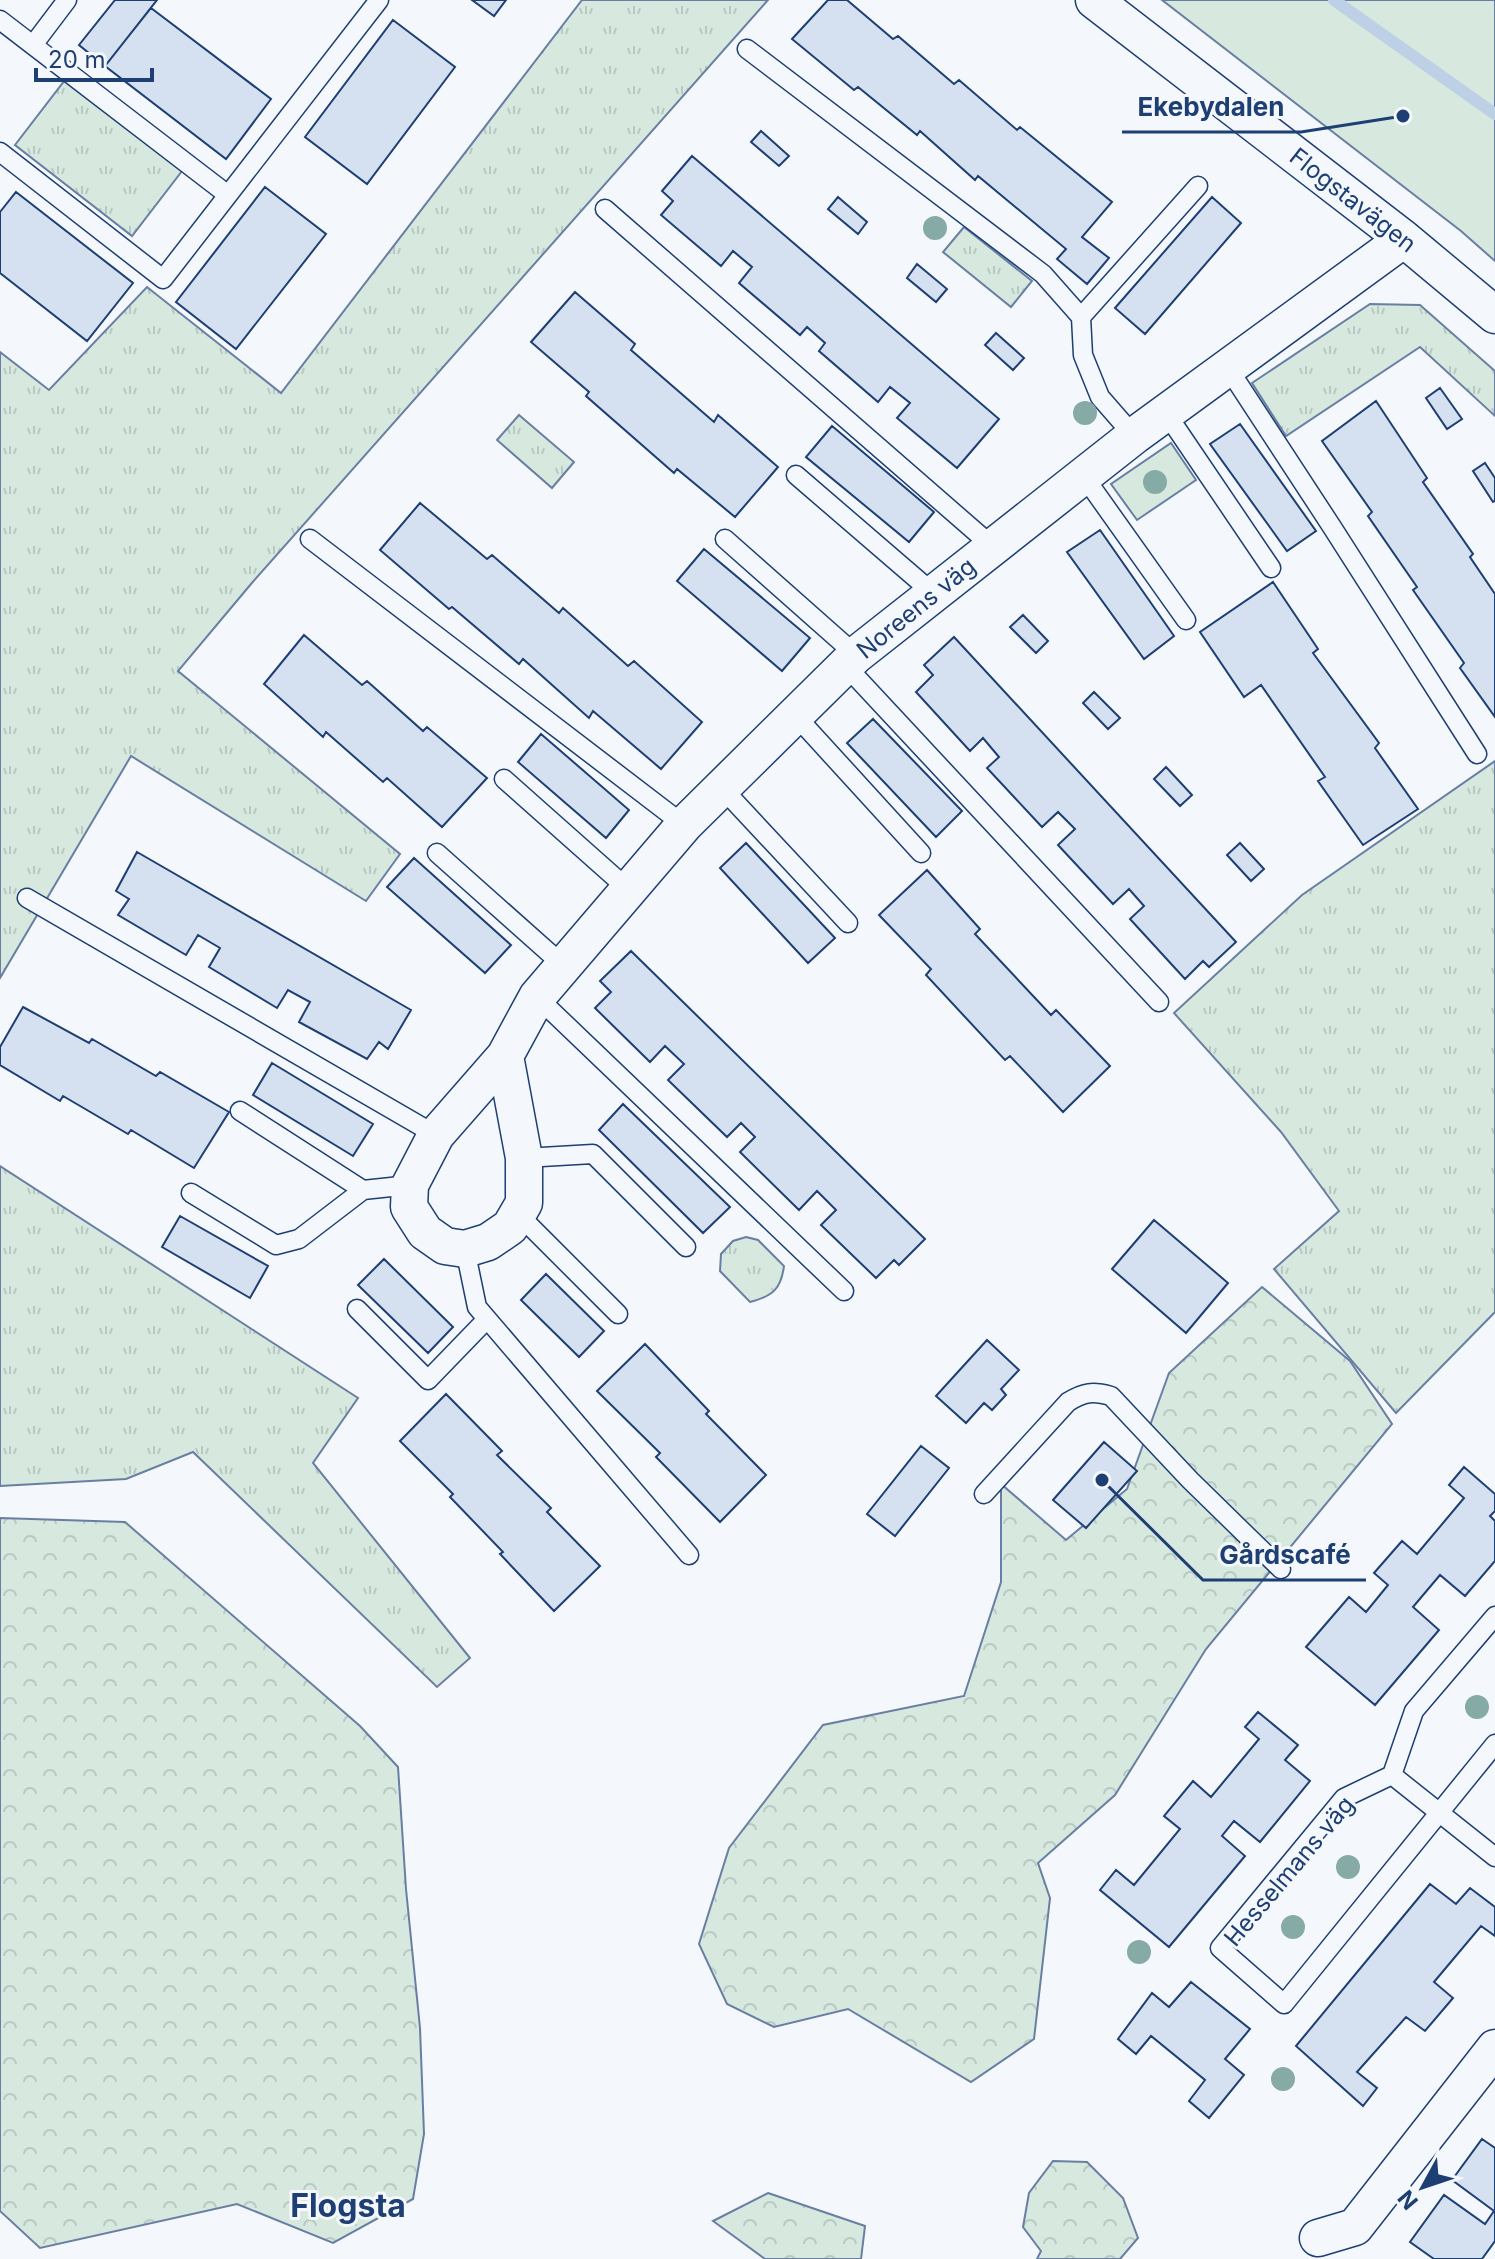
<svg xmlns="http://www.w3.org/2000/svg" width="1495" height="2259" viewBox="0 0 1495 2259" font-family="Inter,sans-serif">
<style>
.grass{fill:#d7e8df;stroke:#687fa3;stroke-width:2}
.forest{fill:url(#forest-crowns);stroke:#687fa3;stroke-width:2}
.park{fill:url(#park-tufts);stroke:#687fa3;stroke-width:2}
.lines{fill:none;stroke-linecap:round;stroke-linejoin:round}
.stream{stroke:#bed0e5;stroke-width:12}
.building{fill:#d5e0f0;stroke:#1d3f73;stroke-width:2}
.service-casing{stroke:#1d3f73;stroke-width:21}
.minor-casing{stroke:#1d3f73;stroke-width:39}
.service{stroke:#f4f7fb;stroke-width:18}
.minor{stroke:#f4f7fb;stroke-width:36}
.tree{fill:#86aba6}
.labels{text-anchor:middle;dominant-baseline:central;stroke-width:6;stroke-linejoin:round;paint-order:stroke}
.street-label{font-size:24px;fill:#1d3f73;stroke:#f4f7fb}
.district-label{font-size:32px;font-weight:bold;fill:#1d3f73;stroke:#f4f7fb}
.leader{fill:none;stroke:#1d3f73;stroke-width:3}
.callout-dot{fill:#1d3f73;stroke:#f4f7fb;stroke-width:3}
.callout-label{font-size:26px;text-anchor:middle;font-weight:bold;fill:#1d3f73;stroke:#f4f7fb;stroke-width:6;stroke-linejoin:round;paint-order:stroke}
</style>
<defs>
<pattern id="forest-crowns" width="20" height="18" patternUnits="userSpaceOnUse" patternTransform="scale(2)"><rect width="20" height="18" fill="#d7e8df"/><path d="M2 6a3 3 0 1 1 6 0M12 15a3 3 0 1 1 6 0" fill="none" stroke="#b8c8c3"/></pattern>
<pattern id="park-tufts" width="24" height="20" patternUnits="userSpaceOnUse" patternTransform="scale(2)"><rect width="24" height="20" fill="#d7e8df"/><path d="M3 7l-1-3M5 7V3M7 7l1-3M15 17l-1-3M17 17v-4M19 17l1-3" fill="none" stroke="#b8c8c3"/></pattern>
</defs>
<rect width="100%" height="100%" fill="#f4f7fb"/>
<path class="grass" d="M1162,0H1495V261L1461,231Z
M1171,443L1196,480L1137,520L1111,484Z"/>
<path class="forest" d="M1262,1287L1350,1361L1392,1424L1206,1649L1115,1795L1038,1863L1050,1898L1034,2039L971,2082L848,2009L774,2027L727,2004L699,1944L729,1848L823,1725L964,1696L1001,1582V1484L1066,1540L1127,1489L1169,1373Z
M0,1518L125,1522L360,1726L398,1767L406,1889L420,2028L424,2134L413,2199L333,2243L237,2204L40,2248L0,2211Z
M1053,2161L1087,2162L1123,2198L1138,2238L1120,2259H1037L1041,2251L1023,2227L1029,2193Z
M768,2193L865,2226L861,2259H765L713,2221Z"/>
<path class="park" d="M582,0H768L251,584L178,671L400,854L366,901L131,756L0,978V352L49,390L147,287L281,393Z
M65,80L182,171L132,236L15,145Z
M964,227L1032,281L1011,307L943,252Z
M1370,304L1420,305L1495,371V416L1420,347L1286,436L1252,383Z
M519,415L574,462L552,488L497,440Z
M1495,761V1312L1396,1413L1274,1269L1339,1211L1281,1132L1174,1013L1302,895Z
M0,1166L358,1398L313,1463L470,1658L437,1687L193,1452L126,1479L0,1486Z
M746,1237L758,1240L784,1266C781,1289 773,1296 750,1302L720,1271L721,1254L733,1241Z"/>
<g class="lines">
<path class="stream" d="M1334,0L1495,114"/>
</g>
<path class="building" d="M115,0H157L105,66L79,45Z
M472,0H506L494,16Z
M828,0H847L893,39L898,36L954,84L959,80L1017,130L1020,127L1112,202L1082,237L1109,258L1087,284L1057,259L1066,249L978,176L975,180L920,131L917,135L858,87L854,90L792,39Z
M151,8L271,99L226,159L105,66Z
M393,20L455,67L367,184L305,137Z
M761,131L789,156L779,166L751,142Z
M692,156L999,419L957,468L897,418L910,403L890,387L878,402L819,351L825,343L807,327L800,335L739,283L752,267L733,251L721,266L661,215L673,201L662,191Z
M265,187L326,234L236,349L176,302Z
M16,192L133,283L87,341L0,273V212Z
M838,197L867,222L858,234L828,209Z
M1212,197L1241,223L1145,334L1115,308Z
M917,264L947,289L936,302L907,278Z
M575,292L635,344L631,350L714,422L718,415L778,467L735,517L677,469L674,473L586,396L589,392L531,342Z
M996,333L1024,358L1013,370L985,345Z
M1440,388L1462,419L1447,429L1426,398Z
M1376,401L1427,478L1423,482L1473,554L1470,557L1495,594V717L1460,668L1464,663L1413,590L1417,587L1368,516L1372,512L1322,441Z
M1240,424L1316,531L1287,551L1210,444Z
M832,426L934,512L909,542L806,457Z
M1485,463L1495,478V501L1493,502L1473,471Z
M420,503L487,559L492,555L559,613L563,608L628,666L634,661L702,722L661,769L593,711L589,718L523,659L519,664L452,607L449,609L380,550Z
M1100,530L1174,636L1144,659L1067,552Z
M704,549L810,638L782,671L677,581Z
M1273,582L1318,649L1313,653L1379,743L1375,748L1418,809L1363,845L1318,781L1325,777L1261,685L1244,697L1200,632Z
M1023,615L1048,641L1036,653L1010,627Z
M304,635L362,685L367,681L423,731L427,727L487,778L442,827L387,778L383,782L326,732L323,737L264,684Z
M954,637L1236,942L1209,967L1203,961L1185,979L1130,919L1144,906L1129,889L1113,904L1058,845L1075,829L1058,812L1042,827L987,768L999,757L983,738L970,751L916,692L933,675L924,665Z
M1094,692L1120,718L1108,729L1083,703Z
M873,719L962,811L936,837L847,743Z
M541,734L629,810L606,838L518,762Z
M1166,767L1192,795L1180,806L1154,779Z
M746,843L835,938L808,963L720,868Z
M1240,843L1264,869L1251,881L1227,855Z
M137,852L411,1010L388,1049L379,1042L367,1059L299,1022L310,1002L288,990L277,1008L209,967L220,948L198,935L186,955L118,915L129,899L116,891Z
M414,858L511,945L485,973L387,887Z
M927,870L980,929L975,934L1051,1015L1056,1010L1110,1066L1063,1112L1010,1056L1005,1060L926,975L931,969L879,915Z
M631,951L925,1239L899,1265L894,1260L876,1278L821,1225L836,1210L817,1191L799,1210L740,1152L755,1137L741,1123L727,1137L668,1080L684,1064L665,1046L650,1062L595,1008L611,992L600,981Z
M23,1007L89,1043L92,1039L156,1076L160,1072L229,1112L194,1168L131,1130L128,1134L63,1096L60,1101L0,1065V1047Z
M272,1063L373,1124L353,1156L253,1095Z
M623,1104L730,1207L703,1233L599,1130Z
M180,1216L268,1266L250,1298L162,1247Z
M1154,1220L1228,1283L1186,1333L1112,1269Z
M384,1259L453,1327L428,1353L358,1285Z
M546,1274L604,1331L579,1357L521,1300Z
M987,1340L1019,1370L1001,1389L1006,1395L992,1410L984,1403L966,1423L936,1396Z
M645,1344L709,1411L706,1414L766,1475L720,1522L656,1457L660,1453L597,1391Z
M446,1394L502,1451L497,1455L551,1508L547,1512L600,1566L554,1611L500,1554L503,1552L450,1497L453,1494L400,1441Z
M1104,1442L1137,1471L1086,1528L1053,1500Z
M921,1446L949,1468L895,1536L867,1514Z
M1464,1467L1495,1494V1511L1490,1516L1495,1521V1561L1465,1596L1440,1575L1413,1607L1439,1630L1375,1705L1306,1647L1349,1597L1366,1612L1388,1585L1374,1573L1402,1541L1417,1554L1464,1498L1449,1485Z
M1258,1712L1298,1745L1285,1760L1310,1781L1260,1842L1234,1821L1222,1836L1245,1856L1169,1947L1100,1890L1116,1870L1134,1885L1180,1829L1164,1816L1193,1781L1211,1797L1259,1739L1245,1727Z
M1430,1884L1456,1904L1470,1888L1495,1907V1936L1481,1926L1434,1982L1453,1998L1425,2031L1406,2017L1357,2072L1377,2088L1363,2106L1296,2046Z
M1191,1982L1250,2029L1225,2059L1244,2075L1209,2118L1189,2101L1205,2080L1151,2036L1136,2054L1118,2039L1152,1993L1169,2007Z
M1482,2139L1495,2148V2241L1482,2259H1434L1410,2242L1444,2195L1485,2224L1494,2211L1452,2180Z"/>
<g class="lines">
<g class="service-casing">
<path id="service" d="M0,20L228,195
M33,45L67,0
M747,49L1043,274L1081,317
M0,152L163,279L379,0
M605,209L992,546
M1228,368L1332,527L1477,754
M1166,413L1271,568
M1134,436L1100,397L1083,355L1081,317L1198,186
M796,475L933,593
M1083,475L1186,620
M310,539L684,825
M725,539L856,655
M845,665L1159,1002
M795,715L921,853
M504,779L629,890
M722,788L848,923
M437,853L564,966
M27,898L436,1135
M537,997L844,1291
M240,1111L363,1190L410,1185
M524,1158L593,1154L686,1247
M191,1193L276,1245L299,1239L363,1190
M518,1214L618,1314
M465,1249L477,1307L689,1555
M357,1309L428,1380L487,1319
M984,1494L1068,1402C1084,1392 1093,1391 1111,1396L1190,1480L1281,1569
M1495,1616L1414,1711L1392,1775L1344,1798L1220,1948L1284,2004L1495,1744
M1392,1775L1495,1857"/>
</g>
<g class="minor-casing">
<path id="minor" d="M1094,0L1404,239L1495,315
M505,1056L524,1158V1203L510,1227L488,1242L465,1249L445,1246L425,1232L409,1207L410,1185L436,1135L505,1056L537,997L684,825L856,655L1134,436L1404,239
M1318,2238L1355,2227L1495,2048"/>
</g>
<use href="#service" class="service"/>
<use href="#minor" class="minor"/>
</g>
<g class="tree">
<circle cx="935" cy="228" r="12"/>
<circle cx="1085" cy="413" r="12"/>
<circle cx="1155" cy="482" r="12"/>
<circle cx="1477" cy="1707" r="12"/>
<circle cx="1348" cy="1867" r="12"/>
<circle cx="1293" cy="1927" r="12"/>
<circle cx="1139" cy="1952" r="12"/>
<circle cx="1283" cy="2079" r="12"/>
</g>
<g class="labels">
<g class="street-label">
<text transform="translate(1353 200) rotate(38)">Flogstavägen</text>
<text transform="translate(916 608) rotate(-39)">Noreens väg</text>
<text transform="translate(1289 1871) rotate(-50)">Hesselmans väg</text>
</g>
<g class="district-label">
<text x="348" y="2205">Flogsta</text>
</g>
</g>
<path class="leader" d="M1403 116L1301 132H1122M1102 1480L1203 1580H1366"/>
<g class="callout-dot">
<circle cx="1403" cy="116" r="8"/>
<circle cx="1102" cy="1480" r="8"/>
</g>
<g class="callout-label">
<text x="1211" y="116">Ekebydalen</text>
<text x="1285" y="1564">Gårdscafé</text>
</g>
<g transform="translate(1423 2187) rotate(230)" stroke="#f4f7fb" stroke-width="6" paint-order="stroke">
<path d="M0-6L14 30L0 20L-14 30Z" fill="#1d3f73"/>
<text y="-12" font-size="22" font-weight="bold" text-anchor="middle" fill="#1d3f73">N</text>
</g>
<path d="M36 68v12h116v-12" fill="none" stroke="#1d3f73" stroke-width="4"/>
<text x="48" y="68" font-size="24" fill="#1d3f73" stroke="#f4f7fb" stroke-width="6" paint-order="stroke">20 m</text>
</svg>
